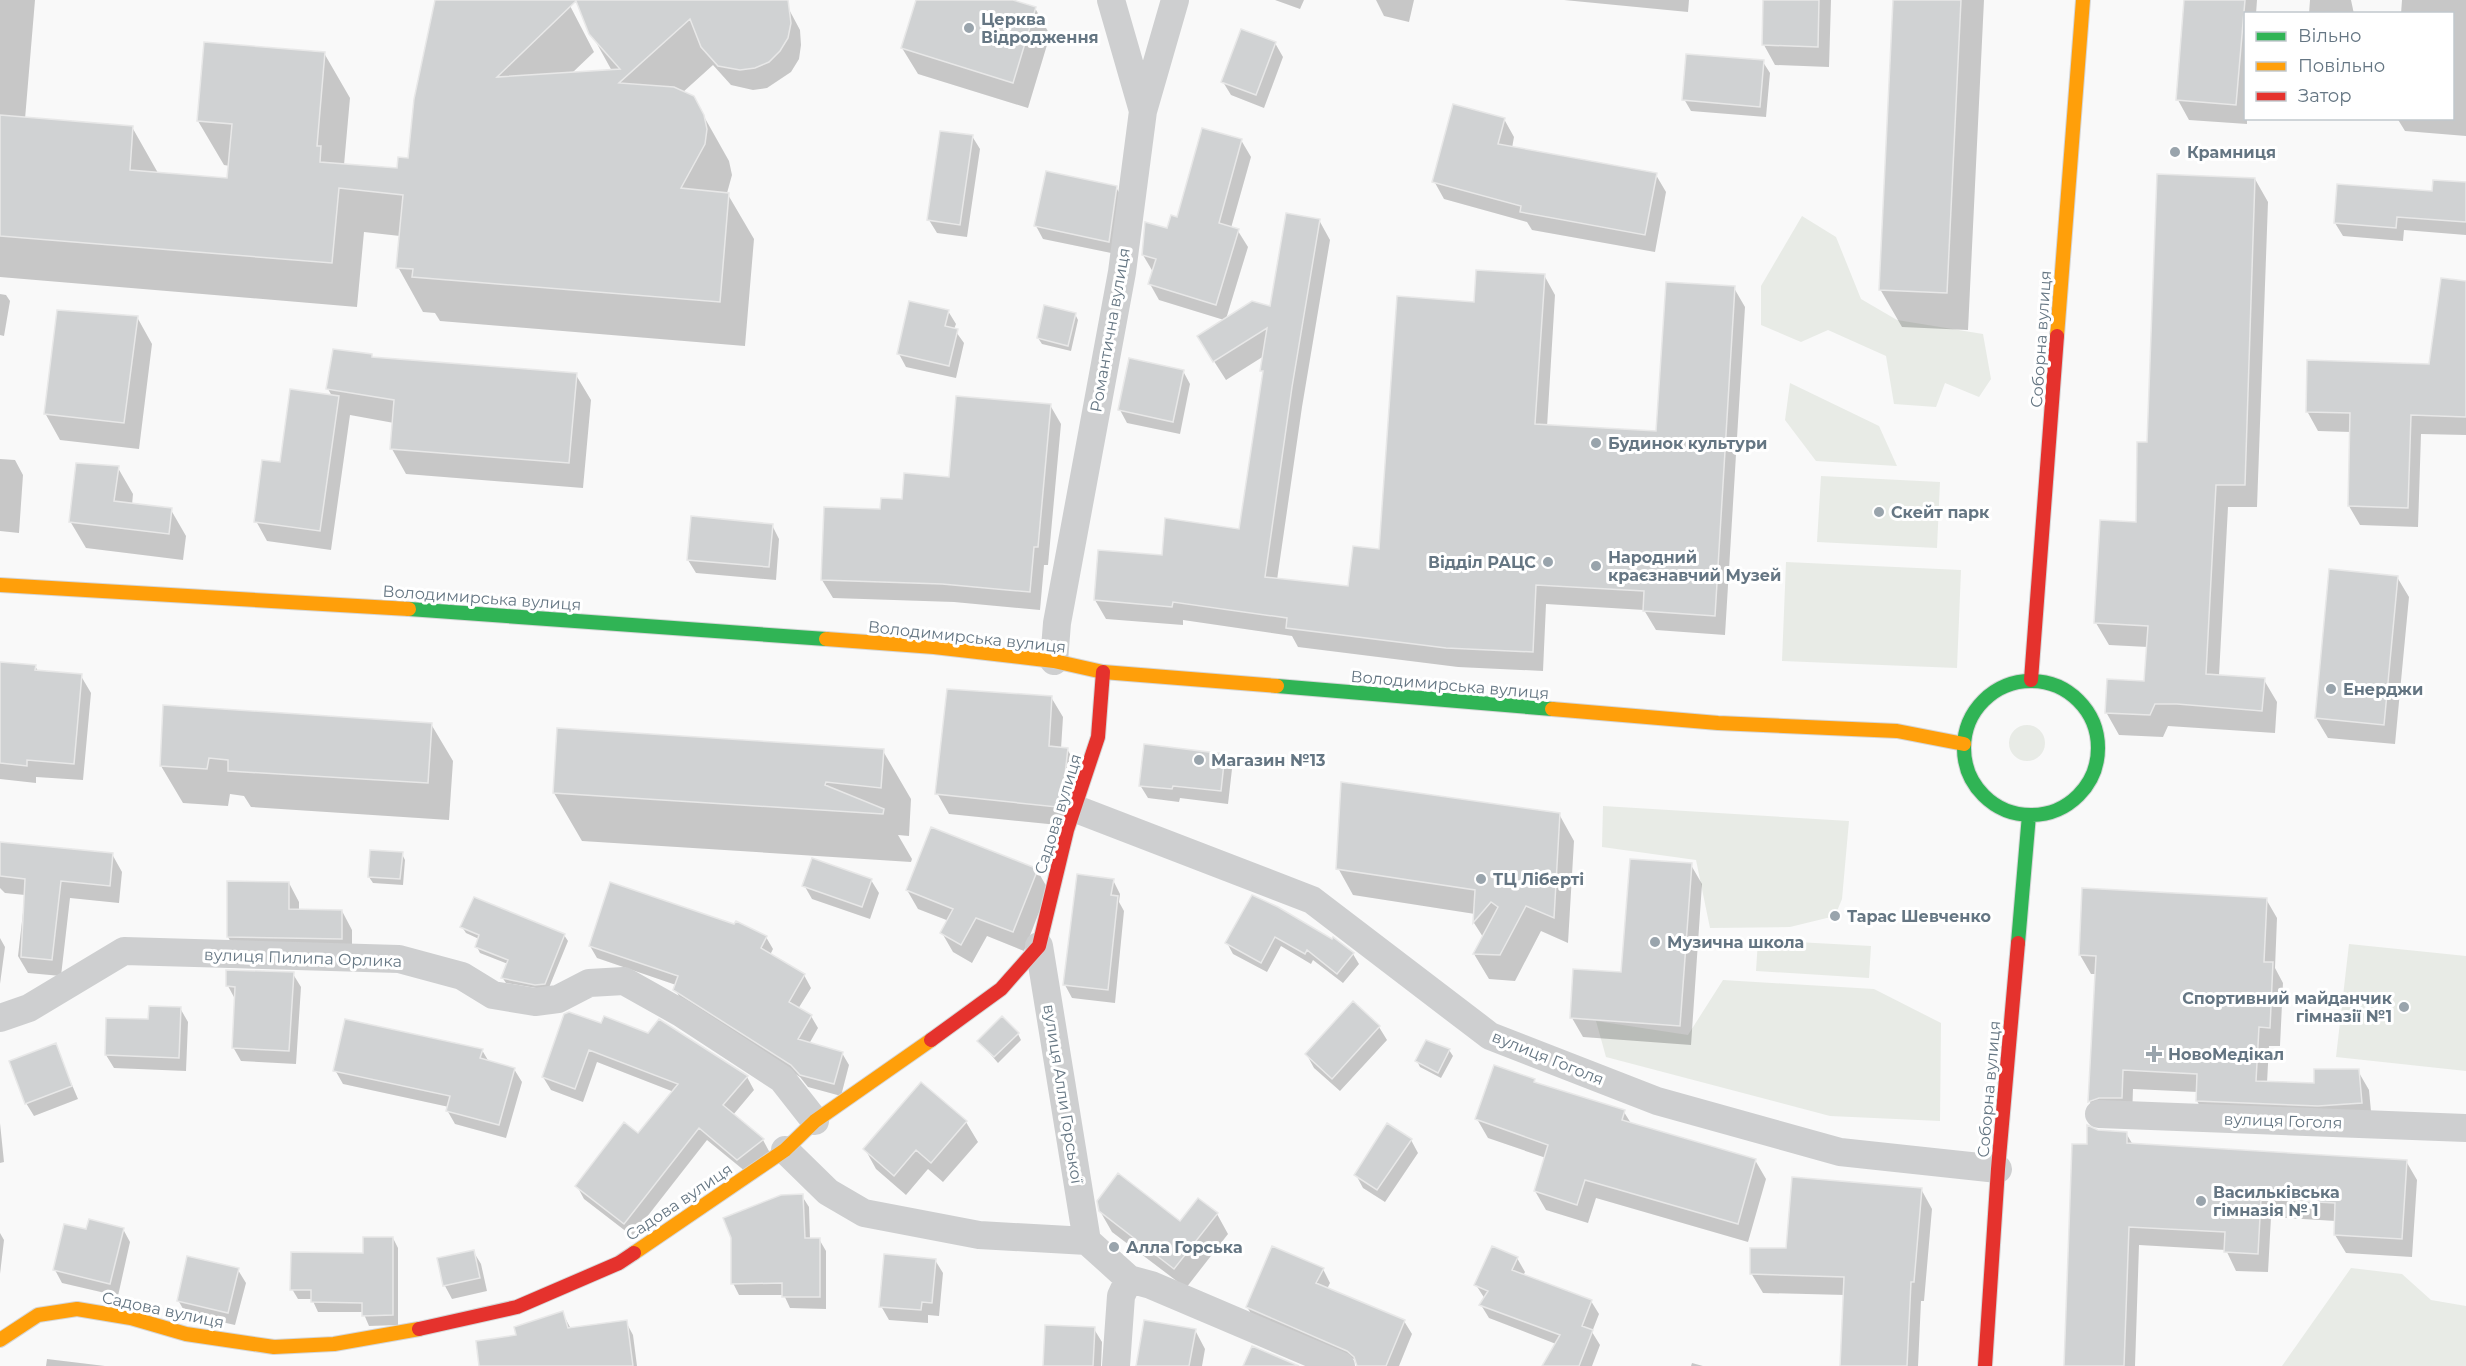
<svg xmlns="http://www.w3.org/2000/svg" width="2466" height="1366" viewBox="0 0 2466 1366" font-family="Montserrat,sans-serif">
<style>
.green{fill:#e8ebe6}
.shadow{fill:#0003}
.building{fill:#d0d2d3;stroke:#e8e8e8;stroke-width:1.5;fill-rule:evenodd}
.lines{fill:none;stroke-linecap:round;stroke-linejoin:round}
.fast-casing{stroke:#d5d6d7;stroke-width:16}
.slow-casing{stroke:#d5d6d7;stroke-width:16}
.jam-casing{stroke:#d5d6d7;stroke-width:16}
.street{stroke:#cecfd0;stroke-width:28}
.fast{stroke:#30b455;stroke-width:14}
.slow{stroke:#ff9f0a;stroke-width:14}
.jam{stroke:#e5322d;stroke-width:14}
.poi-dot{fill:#99a4ac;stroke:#fff;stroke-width:2}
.labels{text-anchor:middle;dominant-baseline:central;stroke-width:6;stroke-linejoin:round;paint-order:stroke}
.poi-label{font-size:16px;font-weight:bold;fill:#657683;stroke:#fff;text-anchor:start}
.street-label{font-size:16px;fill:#657683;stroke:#fff}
</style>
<rect width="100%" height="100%" fill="#f9f9f9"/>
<path class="green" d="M1802,216L1836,237L1861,299L1897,320L1983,334L1991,379L1979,397L1945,383L1936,407L1894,404L1886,356L1828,330L1801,342L1761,325V286Z
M1790,383L1879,426L1897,466L1816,461L1785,420Z
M1821,476L1940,482L1937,548L1817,542Z
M1786,562L1961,570L1957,668L1782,661Z
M2009 743a18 18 0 1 1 36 0a18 18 0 1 1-36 0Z
M1603,806L1849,821L1842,899L1835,916L1790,927L1710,928L1696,860L1602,847Z
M1758,940L1871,946L1869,978L1756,971Z
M2349,944L2466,956V1071L2336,1057Z
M1723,980L1874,989L1941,1023L1940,1121L1830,1116L1606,1057L1596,1021L1688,1035Z
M2351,1268L2402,1274L2431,1300L2466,1306V1366H2282Z"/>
<path class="shadow" d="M0,0H35L25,119L132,127L158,173L229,179L230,166L224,165L198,121L324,53L350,98L344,165L398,169L409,159L415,100L436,0H567L594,52L572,73L612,71L591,33L579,0H784L800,30L801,45L799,59L791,72L767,88L753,90L731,85L713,65L682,93L693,97L729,161L732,175L727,193L754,239L745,346L440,321L435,313L423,312L398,267L400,236L364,232L357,307L0,277Z
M917,0H1007L1035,8L1050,35L1028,108L918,74L902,48Z
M1275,0H1304L1300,9Z
M1376,0H1414L1409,22L1384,16Z
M1564,0H1689L1688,12Z
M1765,0H1831L1829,67L1775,65L1764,45Z
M1895,0H1984L1968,330L1902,327L1880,289Z
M2186,0H2257L2256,14H2246L2247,124L2189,120L2178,100Z
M2310,0H2351L2354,14H2309Z
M2402,0H2466V136L2405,131L2397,118H2452V14H2401Z
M1275,43L1283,57L1264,108L1231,95L1223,82Z
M1763,62L1770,73L1766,117L1691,111L1684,99Z
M1504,119L1514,137L1512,148L1656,175L1666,192L1655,252L1532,230L1527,222L1444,199L1434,181Z
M972,136L980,149L967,237L937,233L929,220Z
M1241,140L1251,157L1231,228L1238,231L1248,247L1226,319L1272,308L1319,220L1330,240L1302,407L1277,580L1349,588L1381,551L1475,303L1544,275L1555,295L1547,427L1658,433L1734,288L1745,307L1725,635L1656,630L1644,610L1546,604L1543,671L1458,667L1298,647L1292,636L1183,620V625L1106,619L1095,600L1164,556L1240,531L1264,375L1261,370L1264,356L1226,380L1210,355L1224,320L1159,300L1150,284L1153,272L1143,255L1178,219Z
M2255,179L2268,202L2257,507H2228L2219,676L2264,680L2277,702L2275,733L2168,726L2163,737L2119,735L2106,712L2145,683L2148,647L2109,645L2096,623L2137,523L2149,443Z
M2466,184V235L2404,230L2403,241L2343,236L2335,223Z
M1116,187L1123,200L1116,254L1043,239L1036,226Z
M2466,282V435L2421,434L2418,527L2360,525L2349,506L2351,432L2318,431L2307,411L2430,366Z
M0,294L6,295L10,301L4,336L0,335Z
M948,311L956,324L954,329L964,343L956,378L906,367L899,354Z
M1075,314L1078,320L1071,351L1042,344L1038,338Z
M137,317L152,344L139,449L60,440L45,413Z
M371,356L373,358L576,375L591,400L583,488L406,474L392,449L394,423L350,415L331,550L267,541L256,521L281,463L332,396L328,389Z
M1183,371L1190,384L1180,434L1127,423L1120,410Z
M1050,405L1061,424L1048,565H1044L1040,610L954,602L833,598L822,580L881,511L950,479Z
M0,459L15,460L23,475L19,533L0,531Z
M118,468L133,494L132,505L171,510L186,536L183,560L86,548L70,521Z
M772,525L779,539L776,580L696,573L688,560Z
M2397,577L2409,597L2395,744L2328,738L2316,718Z
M0,663L35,666L38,671L81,676L91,693L83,780L36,777V783L0,779Z
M1051,697L1063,717L1061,749H1067L1079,769L1068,826L949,814L937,793Z
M165,707L431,724L453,761L449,820L251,807L244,796L230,794L228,806L183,803L161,766Z
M883,751L911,799L909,836L898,835L912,859L911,862L582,841L554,793Z
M1225,755L1232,769L1228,804L1180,798L1179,802L1148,798L1140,785Z
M1559,814L1574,841L1568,943L1541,931L1515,981L1489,979L1474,954L1483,937L1474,923L1475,914L1353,895L1338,868Z
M0,844L112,854L122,872L119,903L70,898L61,976L28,973L18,956L25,895L5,893L0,888Z
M402,854L405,860L403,885L373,883L369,877Z
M1691,865L1702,884L1691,1045L1583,1037L1572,1018L1623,973Z
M1037,870L1048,889L1024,951L987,936L972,963L953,952L942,933L949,921L918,909L907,890Z
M871,880L879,893L870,919L812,899L804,885Z
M1113,880L1120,894L1119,902L1124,911L1115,1003L1072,998L1065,985Z
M228,883H289L299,902V911H342L352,930V957L239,956L228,937Z
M1253,896L1353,954L1359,964L1343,983L1313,960L1311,964L1281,946L1267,972L1233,954L1227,943Z
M2266,899L2277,918L2275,968L2283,983L2280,1046H2269L2267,1083L2315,1085L2358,1071L2369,1090L2372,1122L2208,1120L2197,1101L2198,1092L2133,1089L2132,1117L2100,1121L2090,1102L2097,974H2091L2080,955Z
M462,927L564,935L568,941L548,990L506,983L502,977L508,964L480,953L477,947L479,939L466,933Z
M766,937L773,949L770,955L804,975L811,988L798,1009L811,1016L818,1028L809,1044L842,1053L849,1065L841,1096L808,1087L800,1077L682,1002L675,989L676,985L597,958L590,946Z
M0,938L5,947L0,984Z
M293,974L301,987L296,1064L241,1061L233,1047L235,999L228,986Z
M180,1008L188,1022L186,1071L114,1068L106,1055Z
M565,1015L747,1077L754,1090L733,1115L763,1140L770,1153L746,1172L707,1140L632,1236L584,1199L577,1186L638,1135L674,1092L597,1062L583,1102L551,1090L543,1077Z
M1379,1027L1387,1040L1340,1091L1314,1068L1307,1055Z
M1018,1034L1021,1040L998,1063L979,1041Z
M55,1045L78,1099L34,1116L26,1103Z
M482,1050L489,1062L514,1069L522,1082L506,1138L455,1124L447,1110L449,1107L343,1084L335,1070Z
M1449,1050L1453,1056L1441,1078L1420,1067L1417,1061Z
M1534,1081L1536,1084L1624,1112L1632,1125L1755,1160L1766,1179L1748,1242L1596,1198L1588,1223L1546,1210L1535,1191L1546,1158L1488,1138L1477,1119Z
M921,1084L966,1122L978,1142L943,1182L928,1169L906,1195L876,1169L865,1149Z
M0,1123L4,1162L0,1163Z
M2098,1132L2126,1133L2133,1145L2406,1161L2417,1180L2412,1257L2346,1253L2335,1235L2336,1221L2271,1217L2268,1272L2236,1271L2226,1250L2139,1245L2135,1366H2066L2088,1146Z
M1411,1140L1418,1153L1385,1202L1363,1188L1356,1175Z
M1921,1189L1932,1209L1924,1301H1921L1918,1366H1841L1845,1295L1763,1293L1751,1273Z
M802,1196L809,1207L810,1239H819L826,1251V1309L790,1308L784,1295H739L733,1283Z
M1100,1211L1181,1223L1217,1214L1228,1234L1186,1288L1112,1232Z
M123,1229L130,1242L118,1296L62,1283L55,1270Z
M0,1233L4,1240L0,1274Z
M393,1238L398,1248V1325L369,1326L363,1312H318L312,1299H298L292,1289Z
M473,1251L481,1264L487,1291L452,1299L445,1286L438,1259Z
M1517,1258L1525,1272L1523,1276L1591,1301L1599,1314L1592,1332L1600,1345L1592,1366H1543L1556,1344L1489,1318L1481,1305L1485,1299L1476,1285Z
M935,1260L943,1273L939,1316L928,1315V1323L889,1320L881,1306Z
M1323,1269L1330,1283L1327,1289L1404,1321L1412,1334L1399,1366H1372L1255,1320L1247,1307Z
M238,1270L246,1283L235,1325L186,1314L178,1300Z
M562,1312L571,1329L626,1322L633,1335L637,1366H481L518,1336Z
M1094,1329L1102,1342L1101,1366H1044Z
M1195,1330L1205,1349L1202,1366H1138Z
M47,1359L105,1366H46Z
M1692,1363L1703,1366H1691Z"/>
<path class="building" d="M435,0H788L791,23L788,38L780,51L769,62L755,68L740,70L718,66L701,47L690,19L619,83L674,87L694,96L704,115L707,129L705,144L681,188L729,193L720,302L412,277L413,269L396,268L403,195L339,188L332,263L0,236V115L133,126L130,170L227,178L232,124L197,121L204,42L325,52L317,146H321L320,162L397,168L398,157L408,158L414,99ZM576,1L589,34L620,69L497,77Z
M916,0H1013L1036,7L1013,83L901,48Z
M1763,0H1819L1818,47L1762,45Z
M1893,0H1961L1947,293L1879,290Z
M2184,0H2245L2236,105L2176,100Z
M1241,29L1276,42L1256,95L1221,82Z
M1686,54L1764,60L1760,107L1682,100Z
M1453,104L1505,118L1498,144L1657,173L1645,235L1520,212L1521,206L1432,182Z
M1202,128L1242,139L1219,223L1239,229L1216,305L1148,284L1156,259L1142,255L1145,222L1167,228L1171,215L1177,217Z
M940,131L973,135L960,225L927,220Z
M1046,171L1117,186L1109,242L1034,226Z
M2157,174L2255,178L2245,485H2216L2206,674L2265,678L2262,711L2177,704H2155L2150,715L2105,713L2107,679L2144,681L2148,626L2094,623L2100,520L2136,522L2137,442H2147Z
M2433,180L2466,182V222L2397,217L2396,228L2334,223L2337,184L2432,191Z
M1286,213L1320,219L1292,387L1265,577L1348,586L1353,546L1379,549L1397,296L1474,302L1476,270L1545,274L1535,424L1656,431L1666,282L1735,286L1715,616L1643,611L1644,591L1536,585L1533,652L1446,648L1286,628L1287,618L1173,602L1172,607L1094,600L1098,550L1162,555L1165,518L1239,529L1263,371H1260L1267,328L1213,362L1197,336L1252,301L1270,306Z
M2441,278L2466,281V417L2411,415L2408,508L2348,506L2350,413L2306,412L2307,360L2429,364Z
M909,301L949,310L945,326L958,329L949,366L897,354Z
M1044,305L1076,313L1068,346L1037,338Z
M57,310L138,316L124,423L44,414Z
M333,349L372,354V357L577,373L569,463L390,449L394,400L326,389Z
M1129,358L1184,370L1173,422L1118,410Z
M290,389L339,396L320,531L254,522L262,460L280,462Z
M956,396L1051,404L1038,547H1034L1030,592L942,584L821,580L824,507L880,509L881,498L902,499L904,473L949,477Z
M76,463L119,466L114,501L172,508L169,534L69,522Z
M691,516L773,524L769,567L687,560Z
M2329,569L2398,576L2384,725L2315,718Z
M0,662L36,665L35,670L82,674L74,764L27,760V766L0,763Z
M947,689L1052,696L1049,746L1068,748L1064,783L1057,807L935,794Z
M163,705L432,723L428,783L228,771V760L209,758L207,769L160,766Z
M557,728L884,749L881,788L826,782L825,785L884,809L883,814L553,793Z
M1144,744L1225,754L1221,791L1173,786L1172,789L1139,786Z
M1341,782L1560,813L1554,918L1526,906L1500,955L1473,954L1498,907L1491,902L1473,923L1475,890L1336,869Z
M931,827L1038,869L1013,932L976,918L961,945L940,933L953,909L906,890Z
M0,842L113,853L110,886L61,881L52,960L21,957L25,879L0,876Z
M370,850L403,852L400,879L368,877Z
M812,858L872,879L862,907L802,886Z
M1630,859L1692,863L1680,1026L1570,1018L1573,969L1621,972Z
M1077,874L1114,879L1111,895L1118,896L1108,990L1063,985Z
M227,881L289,882V909L342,910V939L227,937Z
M610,882L734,924L736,921L767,936L761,948L805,974L789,1002L812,1015L798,1039L843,1052L834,1084L800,1075L791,1065L673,990L678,976L589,946Z
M2082,888L2267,898L2264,962H2273L2270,1028L2259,1027L2256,1081L2314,1083V1069H2359L2362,1103L2318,1106L2196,1101L2197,1074L2123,1070L2122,1098H2099L2088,1102L2096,956L2079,955Z
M1252,895L1278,907L1332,939L1333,937L1354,953L1337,974L1307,950L1305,954L1275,937L1261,963L1225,943Z
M474,897L565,934L545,984L535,985L501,978L508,960L475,947L479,935L460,927Z
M226,970L294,972L289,1051L232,1048L235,987L226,986Z
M1353,1001L1380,1026L1332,1079L1305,1054Z
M149,1006L181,1007L179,1058L105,1055L106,1018L148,1019Z
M569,1012L601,1023L604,1016L648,1033L659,1019L748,1076L723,1105L764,1139L737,1160L699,1128L624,1224L575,1186L624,1122L638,1133L678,1084L589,1050L575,1089L542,1077L564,1014Z
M1002,1016L1019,1033L994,1057L977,1041Z
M345,1019L483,1049L480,1058L515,1068L499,1125L446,1111L450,1096L333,1071Z
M1426,1040L1450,1049L1438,1073L1415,1061Z
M56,1043L72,1086L25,1104L9,1061Z
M1494,1065L1535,1079L1534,1082L1625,1110L1622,1120L1756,1159L1738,1224L1585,1180L1577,1205L1534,1191L1548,1145L1475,1119Z
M921,1082L967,1121L931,1163L916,1150L894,1176L863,1149Z
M1387,1123L1412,1139L1377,1190L1354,1175Z
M2087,1125L2098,1130L2127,1132V1143L2407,1160L2402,1239L2334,1235L2335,1203L2261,1199L2258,1254L2224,1252L2225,1232L2129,1227L2124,1366H2064L2072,1144H2087Z
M1118,1173L1180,1221L1198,1198L1218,1213L1174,1269L1099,1211L1097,1201Z
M1792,1177L1922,1188L1914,1282H1911L1907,1366H1840L1844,1277L1750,1274V1248H1786Z
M803,1194L805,1238H820V1297H782V1283L731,1284V1238L723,1218L781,1195Z
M89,1219L124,1228L110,1284L53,1270L64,1224L86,1229Z
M363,1237H393V1315L362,1316V1303L311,1302V1290H290L291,1252L363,1253Z
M1272,1246L1324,1268L1316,1283L1405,1320L1386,1366H1357L1354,1357L1347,1351L1246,1307Z
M1492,1246L1518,1257L1512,1270L1592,1300L1582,1326L1593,1330L1579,1366H1542L1560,1335L1479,1305L1488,1291L1474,1285Z
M474,1250L480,1278L443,1286L437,1258Z
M884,1254L936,1259L932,1303L922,1302L921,1310L879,1307Z
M187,1256L239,1268L228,1313L177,1301Z
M563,1311L568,1328L627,1320L633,1366H479L476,1341L516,1335L514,1327Z
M1144,1320L1196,1329L1189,1366H1136Z
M1045,1325L1095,1327L1093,1366H1043Z
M1252,1346L1299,1366H1243Z"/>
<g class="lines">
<g class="fast-casing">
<path id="fast" d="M409,609L826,639
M1964 748a67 67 0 1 1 134 0a67 67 0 1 1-134 0Z
M1277,686L1552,709
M2018,943L2029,815"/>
</g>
<g class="slow-casing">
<path id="slow" d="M2057,336L2083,0
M0,585L409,609
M826,639L934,647L1054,661L1103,672L1277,686
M1552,709L1718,723L1897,731L1964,744
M634,1253L785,1150L815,1121L931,1040
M0,1340L38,1315L77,1309L131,1318L186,1334L274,1347L334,1344L419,1329"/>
</g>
<g class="jam-casing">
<path id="jam" d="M2031,680L2057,336
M931,1040L1001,989L1039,946L1067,830L1098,737L1103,672
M419,1329L517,1307L619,1263L634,1253
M1985,1366L1998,1169L2018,943"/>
</g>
<path class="street" d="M1143,111L1175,0
M1054,661L1057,623L1122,272L1143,111L1111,0
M1076,809L1312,900L1490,1036L1657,1101L1840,1152L1998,1169
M1039,946L1087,1241
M0,1018L29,1008L124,951L399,959L462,976L493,995L535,1002L558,999L589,983L624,981L681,1013L782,1079L815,1121
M2099,1114L2466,1128
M785,1150L828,1192L864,1213L979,1235L1087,1241L1129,1279L1151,1285L1341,1366
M1116,1366L1121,1296L1129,1279"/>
<use href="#fast" class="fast"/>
<use href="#slow" class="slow"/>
<use href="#jam" class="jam"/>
</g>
<g class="poi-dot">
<circle cx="969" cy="28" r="6"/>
<circle cx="2175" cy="152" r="6"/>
<circle cx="1596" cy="443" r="6"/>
<circle cx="1879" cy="512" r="6"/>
<circle cx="1548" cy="562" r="6"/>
<circle cx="1596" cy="566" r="6"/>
<circle cx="2331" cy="689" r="6"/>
<circle cx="1199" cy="760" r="6"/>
<circle cx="1481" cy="879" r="6"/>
<circle cx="1835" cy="916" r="6"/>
<circle cx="1655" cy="942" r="6"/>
<circle cx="2404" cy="1007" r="6"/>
<path d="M2151 1045h6v6h6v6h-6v6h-6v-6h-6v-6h6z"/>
<circle cx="2201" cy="1201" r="6"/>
<circle cx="1114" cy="1247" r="6"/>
</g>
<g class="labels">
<g class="poi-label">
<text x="981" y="19">Церква<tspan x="981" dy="18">Відродження</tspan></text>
<text x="2187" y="152">Крамниця</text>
<text x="1608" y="443">Будинок культури</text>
<text x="1891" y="512">Скейт парк</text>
<text x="1608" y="557">Народний<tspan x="1608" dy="18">краєзнавчий Музей</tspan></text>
<text x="1536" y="562" text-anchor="end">Відділ РАЦС</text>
<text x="2343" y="689">Енерджи</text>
<text x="1211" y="760">Магазин №13</text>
<text x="1493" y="879">ТЦ Ліберті</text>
<text x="1847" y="916">Тарас Шевченко</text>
<text x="1667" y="942">Музична школа</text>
<text x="2392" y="998" text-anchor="end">Спортивний майданчик<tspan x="2392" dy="18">гімназії №1</tspan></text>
<text x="2168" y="1054">НовоМедікал</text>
<text x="2213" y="1192">Васильківська<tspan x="2213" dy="18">гімназія № 1</tspan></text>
<text x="1126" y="1247">Алла Горська</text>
</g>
<g class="street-label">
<text transform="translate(1110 330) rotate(-80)">Романтична вулиця</text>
<text transform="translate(2041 339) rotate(-86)">Соборна вулиця</text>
<text transform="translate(482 598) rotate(4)">Володимирська вулиця</text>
<text transform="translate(967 637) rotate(6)">Володимирська вулиця</text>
<text transform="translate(1450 685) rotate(5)">Володимирська вулиця</text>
<text transform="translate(1058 814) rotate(-73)">Садова вулиця</text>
<text transform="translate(303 958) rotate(2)">вулиця Пилипа Орлика</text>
<text transform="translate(1548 1058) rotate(22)">вулиця Гоголя</text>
<text transform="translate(1989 1089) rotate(-85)">Соборна вулиця</text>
<text transform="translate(1063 1094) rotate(81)">вулиця Алли Горської</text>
<text transform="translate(2283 1121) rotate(2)">вулиця Гоголя</text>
<text transform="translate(679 1202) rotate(-34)">Садова вулиця</text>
<text transform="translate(163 1310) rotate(12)">Садова вулиця</text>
</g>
</g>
<rect x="2244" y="12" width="210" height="108" fill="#ffffff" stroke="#c1c8cd" stroke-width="1.5"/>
<rect x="2256" y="32" width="30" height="9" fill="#30b455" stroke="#c1c8cd" stroke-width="1.5"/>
<text x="2298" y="42" font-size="18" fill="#657683">Вільно</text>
<rect x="2256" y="62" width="30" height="9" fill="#ff9f0a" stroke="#c1c8cd" stroke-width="1.5"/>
<text x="2298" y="72" font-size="18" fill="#657683">Повільно</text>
<rect x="2256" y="92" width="30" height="9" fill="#e5322d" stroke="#c1c8cd" stroke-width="1.5"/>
<text x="2298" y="102" font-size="18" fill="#657683">Затор</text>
</svg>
